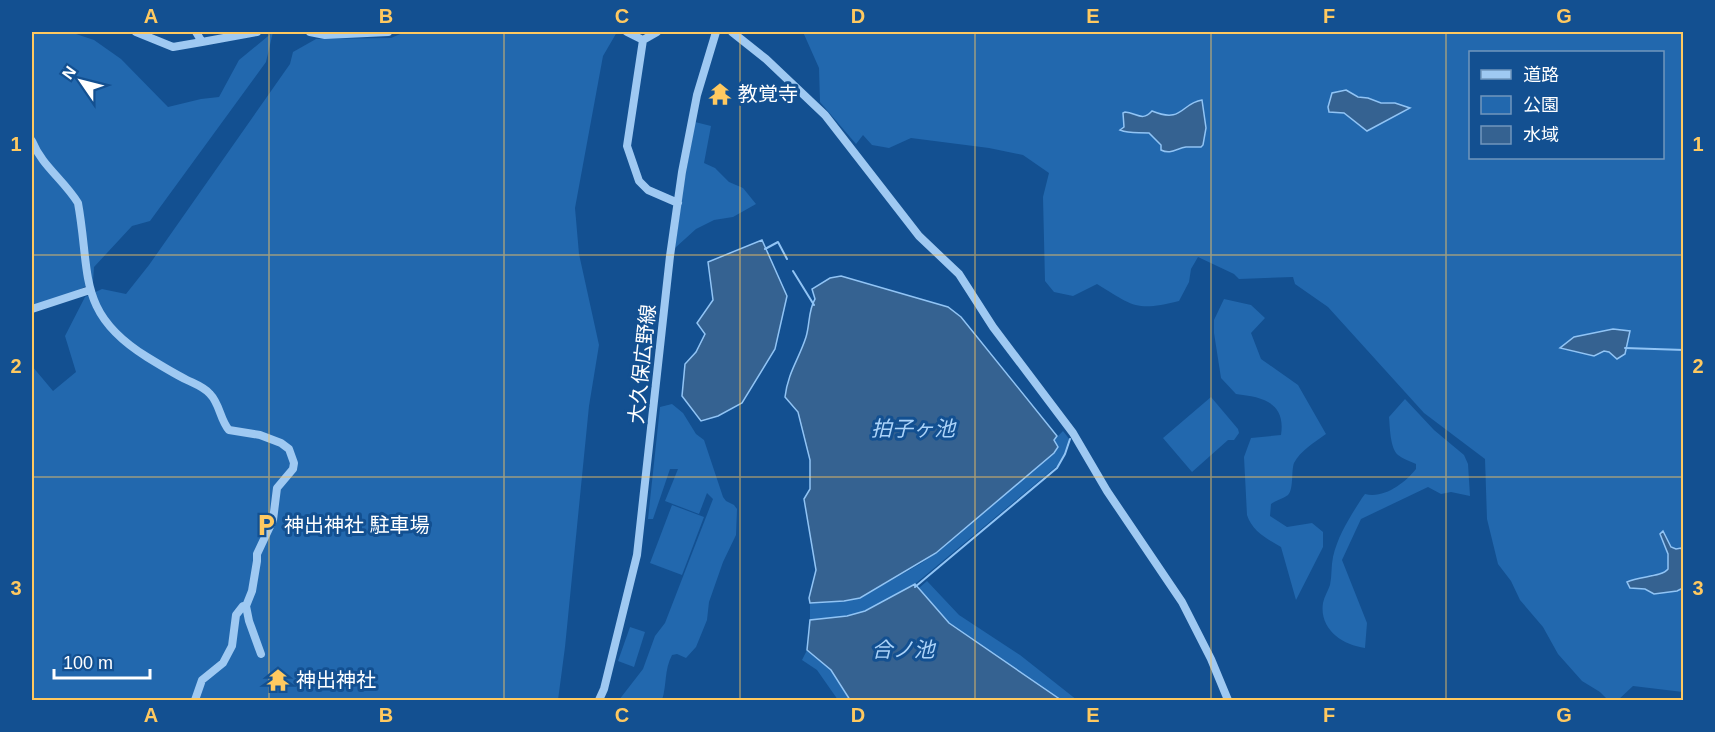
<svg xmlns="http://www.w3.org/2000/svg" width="1715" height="732" viewBox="0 0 1715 732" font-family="Helvetica,'Noto Sans JP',sans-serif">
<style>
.green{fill:#2268ae;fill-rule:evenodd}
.water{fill:#356291;stroke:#91c4f5;stroke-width:1.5}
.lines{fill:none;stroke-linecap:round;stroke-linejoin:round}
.stream{stroke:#91c4f5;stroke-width:2}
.minor{stroke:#9fc9f2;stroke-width:8}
.grid{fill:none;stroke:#ffc960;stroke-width:1.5;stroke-opacity:0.55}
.labels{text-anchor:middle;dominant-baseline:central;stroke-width:6;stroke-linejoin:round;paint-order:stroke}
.poi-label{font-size:20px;fill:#fff;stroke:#135091;text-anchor:start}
.street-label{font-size:20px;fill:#fff;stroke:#135091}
.water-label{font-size:21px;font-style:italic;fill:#abd3f9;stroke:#135091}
.neatline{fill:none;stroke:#ffc960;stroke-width:2}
.grid-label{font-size:20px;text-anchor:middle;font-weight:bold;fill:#ffc960}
</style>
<rect width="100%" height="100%" fill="#135091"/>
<path class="green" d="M32,32H70L94,40L121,59L168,107L201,99L219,97L239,60L273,32L266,62L150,221L132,226L94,267L93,282L74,293L32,306Z
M405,32H617L603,56L575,208L579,254L599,345L589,406L565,647L558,700H32V366L53,391L76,372L65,336L85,297L102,289L126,294L149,265L290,64L293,52L316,39L391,38Z
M803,32H1683V553L1681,548L1675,550L1671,547L1663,532L1660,534C1665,546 1673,561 1665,573L1653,574L1630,588L1677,591L1683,588V692L1633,686L1618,700H1608L1600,692L1582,681L1558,654L1543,627L1520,600L1511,581L1498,564L1487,519L1485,459L1424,413L1328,307L1295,284L1293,277L1239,279L1234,274L1198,257L1191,269L1189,282L1179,301C1136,312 1133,306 1097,284L1073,296L1054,292L1045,281L1043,197L1049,173L1023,155L989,148L911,138L889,148L872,145L863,135L856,144L820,102L819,68ZM1470,52H1662V158H1470ZM1346,90C1360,99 1378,103 1395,103L1367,131L1344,113ZM1196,101L1201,147L1182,148L1176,151L1161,145L1149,132L1121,130L1124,127L1129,112L1143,118L1152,112C1172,120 1180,114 1196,101ZM1613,329L1630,331L1609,352L1563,345Z
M695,122L711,126L704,163L715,168L729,182L743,188L756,204L733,217L714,220L696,229L675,248L683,189Z
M1224,299L1251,305L1265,318L1251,333L1261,359L1298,385L1326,434C1315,442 1300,451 1294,463C1291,471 1294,489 1288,495C1283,499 1276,500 1271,504L1270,516L1287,527L1312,523L1323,532V547L1296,600L1281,547C1267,539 1252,531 1247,515L1244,457L1251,438L1281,435C1286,402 1262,397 1236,394L1221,378L1214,333V320Z
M1211,397L1238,429L1239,433L1234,440H1228L1192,472L1163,438Z
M1405,399L1434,430L1464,455L1468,464L1470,496L1451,492L1441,494L1428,487L1361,519L1342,560L1367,623L1365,648C1342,645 1319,629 1323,603C1324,597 1328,591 1330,585C1332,576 1331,566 1333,557C1338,535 1350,517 1362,498L1365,494C1384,499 1405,483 1416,469V464C1410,461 1403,459 1398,455C1390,448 1390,427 1389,417Z
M672,404L683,413L696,434L704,440L723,497L726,501L734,505L737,509L736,535L723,562L709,602L707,620L696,647L686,658L677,654L672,655C664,670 667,685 662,700H619L643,669L655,636L665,623L713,499L707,493L699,514L665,501L678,469H670L653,519H648L660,407Z
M1063,431L1070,440L1065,454L1057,466L915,584L865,611L847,617L810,620V603L844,601L860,598L920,564L936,553L1054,453V440Z
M672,505L704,517L682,575L650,563Z
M927,581L959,615L1020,655L1077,700H1061L949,623L919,588Z
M630,627L645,632L634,667L618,661Z
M807,650L831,670L850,700H838L817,670L802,660Z"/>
<path class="water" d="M1346,90L1358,97L1368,98L1381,103H1395L1410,108L1367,131L1344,113L1329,112L1328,107L1332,93Z
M1202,100L1206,128L1203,145L1201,147C1196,147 1191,147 1186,147C1177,148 1171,155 1161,150V145L1149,133C1138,132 1130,134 1120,130L1124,127L1123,113L1125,112C1137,113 1142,122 1152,111C1183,124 1181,103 1202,100Z
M762,240L787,296L775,349L742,403L718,416L701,421L682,396L685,364L696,352L705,334L697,323L713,300L708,262Z
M841,276L948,307L961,317L1057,436L1054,440L1058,447L1054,453L936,553L860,598L844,601L810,603L809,598L816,570L804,499L810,489V460L798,412L785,397C788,372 799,359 806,337C810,324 808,311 815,299L812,289L830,278Z
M1613,329L1630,331L1625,354L1617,359L1609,352L1604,351L1594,356L1560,348L1574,337Z
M1663,531L1671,547L1676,549L1681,548L1683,553V588L1677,591L1654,594L1645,589L1630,588L1627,582C1639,576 1662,577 1668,569V554L1660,534Z
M915,584L949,623L1061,700H850L831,670L807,650L810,620L847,616L865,611Z"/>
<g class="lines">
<path class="stream" d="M765,249L778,242L787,259
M793,271L814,305
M1625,348L1684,350
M915,587L1057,468L1065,454L1070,439"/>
<path class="minor" d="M136,32L173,47L202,42
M196,32L202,42L257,32
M310,32L325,35L388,32
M627,32L643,40L657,32
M732,32L766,59L825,115L919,236L959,274L993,327L1073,433L1107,491L1182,602L1211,659L1228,700
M643,40L627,146L639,181L648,190L678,203
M32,141C42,166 64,180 78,203C91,274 76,313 147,357C160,365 173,373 187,380C195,384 204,387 210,394C220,404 220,420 229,430L260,435L281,443L289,449L294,463L293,469L277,488L273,520L257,554V561L252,591L246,606L249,621L261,654
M32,309L90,290
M195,700L202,680L223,663L232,646L236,615L243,606H246
M599,700L604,689L637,555L670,256L682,172L697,95L716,32"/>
</g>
<path class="grid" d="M269,32V700M504,32V700M740,32V700M975,32V700M1211,32V700M1446,32V700M32,255H1684M32,477H1684"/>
<defs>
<g id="temple-bare" transform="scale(1.8)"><path d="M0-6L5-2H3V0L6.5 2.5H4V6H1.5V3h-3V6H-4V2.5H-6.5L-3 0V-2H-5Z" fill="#ffc960" stroke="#135091" stroke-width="2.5" paint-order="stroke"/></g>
<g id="parking-bare" transform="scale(1.8)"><path d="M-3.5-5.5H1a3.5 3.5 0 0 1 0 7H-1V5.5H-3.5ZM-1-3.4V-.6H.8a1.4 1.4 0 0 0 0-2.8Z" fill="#ffc960" stroke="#135091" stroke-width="2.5" paint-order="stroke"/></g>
</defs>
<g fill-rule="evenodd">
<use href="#temple-bare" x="720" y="94"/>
<use href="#parking-bare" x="266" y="525"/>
<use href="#temple-bare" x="278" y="680"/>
</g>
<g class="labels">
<g class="poi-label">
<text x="738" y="94">教覚寺</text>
<text x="284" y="525">神出神社 駐車場</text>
<text x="296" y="680">神出神社</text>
</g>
<g class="street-label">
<text transform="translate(642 364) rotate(-84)">大久保広野線</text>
</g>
<g class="water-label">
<text x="913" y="428">拍子ヶ池</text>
<text x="903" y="649">合ノ池</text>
</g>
</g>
<rect width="1715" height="732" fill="none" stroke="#135091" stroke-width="66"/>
<rect x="1469" y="51" width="195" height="108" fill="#135091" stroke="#7196bd" stroke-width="1.5"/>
<rect x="1481" y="70" width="30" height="9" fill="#9fc9f2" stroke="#7196bd" stroke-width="1.5"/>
<text x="1523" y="81" font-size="18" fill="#ffffff">道路</text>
<rect x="1481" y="96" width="30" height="18" fill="#2268ae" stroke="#7196bd" stroke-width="1.5"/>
<text x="1523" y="111" font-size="18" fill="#ffffff">公園</text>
<rect x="1481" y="126" width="30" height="18" fill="#356291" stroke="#7196bd" stroke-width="1.5"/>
<text x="1523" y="141" font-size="18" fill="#ffffff">水域</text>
<g transform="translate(81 81) rotate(305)" stroke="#135091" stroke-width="4.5" paint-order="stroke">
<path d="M0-4.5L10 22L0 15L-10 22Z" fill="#ffffff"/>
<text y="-9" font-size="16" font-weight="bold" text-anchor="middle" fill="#ffffff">N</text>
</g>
<path d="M54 669v9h96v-9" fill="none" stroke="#ffffff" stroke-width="3"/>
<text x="63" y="669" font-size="18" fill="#ffffff" stroke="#135091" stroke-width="4.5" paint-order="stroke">100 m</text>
<rect x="33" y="33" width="1649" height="666" class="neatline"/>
<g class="grid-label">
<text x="151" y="23">A</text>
<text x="386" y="23">B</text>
<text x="622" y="23">C</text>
<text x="858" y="23">D</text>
<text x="1093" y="23">E</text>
<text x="1329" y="23">F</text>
<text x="1564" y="23">G</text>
<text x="16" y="151">1</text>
<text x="1698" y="151">1</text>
<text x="16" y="373">2</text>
<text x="1698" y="373">2</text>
<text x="16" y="595">3</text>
<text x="1698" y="595">3</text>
<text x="151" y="722">A</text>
<text x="386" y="722">B</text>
<text x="622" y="722">C</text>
<text x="858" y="722">D</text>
<text x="1093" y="722">E</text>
<text x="1329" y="722">F</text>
<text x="1564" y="722">G</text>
</g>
</svg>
